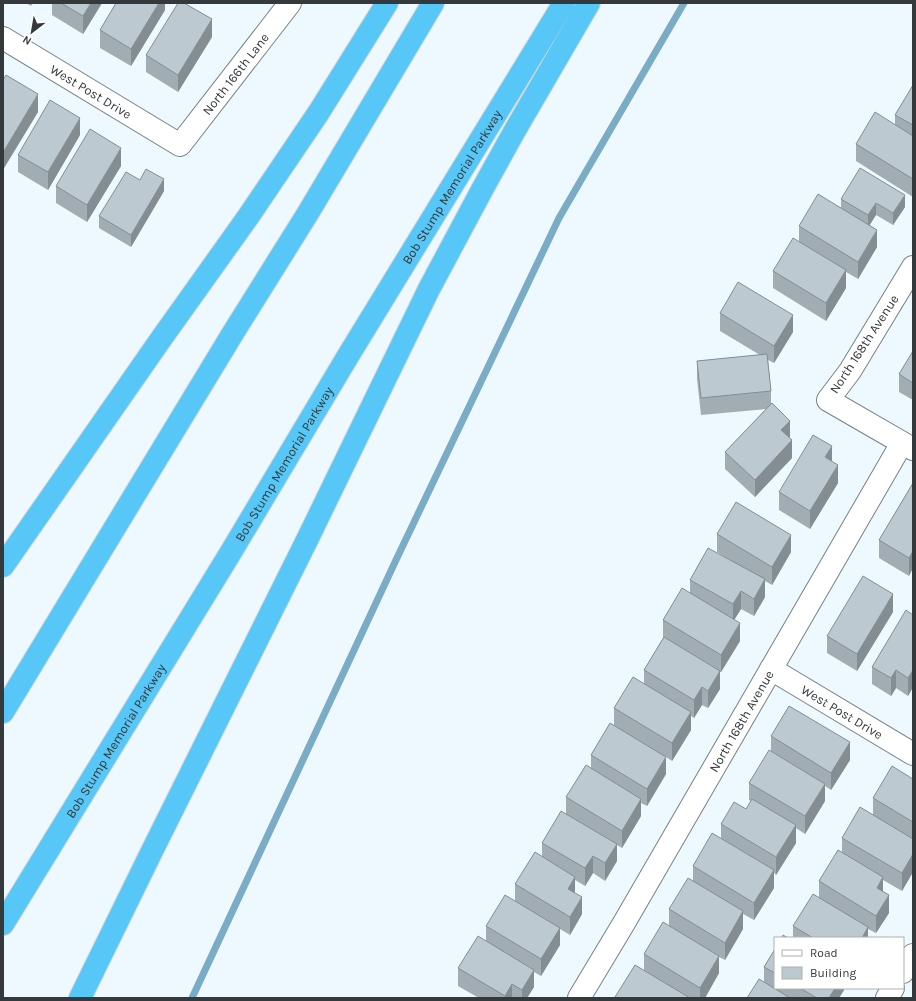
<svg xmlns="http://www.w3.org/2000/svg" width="916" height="1001" viewBox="0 0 916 1001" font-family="Karla,sans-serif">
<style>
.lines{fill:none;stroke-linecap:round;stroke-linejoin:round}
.stream{stroke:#7aacc5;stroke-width:7}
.minor-casing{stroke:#758188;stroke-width:24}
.highway-casing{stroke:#d6d7d8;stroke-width:24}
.minor{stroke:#fff;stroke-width:22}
.highway{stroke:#57c7f7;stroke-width:22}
.wall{fill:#a2adb3}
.shaded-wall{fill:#848d92}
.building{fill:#bcc9d0;stroke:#848d92}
.labels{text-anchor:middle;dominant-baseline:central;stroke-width:3;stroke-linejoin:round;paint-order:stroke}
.street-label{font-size:13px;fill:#34393c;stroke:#fff}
</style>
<rect width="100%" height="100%" fill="#edf9ff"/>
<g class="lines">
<path class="stream" d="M192,998L396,560L559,218L684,3"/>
<g class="minor-casing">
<g id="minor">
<path id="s1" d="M3,38L180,145L290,3"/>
<path d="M913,267L850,371L828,400L913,449"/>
<path id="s2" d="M771,669L913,754"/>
<path d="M903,972L913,955"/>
<path id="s3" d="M579,998L624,923L902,443"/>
<path d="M887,998L893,988"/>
</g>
</g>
<g class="highway-casing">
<g id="highway">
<path d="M3,566L161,339L248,217L319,112L387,3"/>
<path d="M3,712L233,333L308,213L433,3"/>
<path id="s4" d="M3,924L231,552L348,356L564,3"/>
<path d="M80,998L152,851L308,538L429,289L483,188L514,132L589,3"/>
</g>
</g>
<use href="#minor" class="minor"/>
<use href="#highway" class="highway"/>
</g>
<path class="wall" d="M26,3H33L31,6Z
M52,3H102L83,34L52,15Z
M165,3V10L131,66L100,48V30Z
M212,37L178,92L146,72V55Z
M3,80L38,112L4,168H3Z
M913,85V197L856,161V144L895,125V115Z
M80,135L48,190L18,172V155Z
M121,166L87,222L56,203V186Z
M140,180L164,191L131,247L99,228V216Z
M841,199L905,207L893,225L876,215L870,225L877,247L858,279L846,272V288L826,321L773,288V271L799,242V226L841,208Z
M720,313L793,332L774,363L768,360L771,391V404L790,438L792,458L755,497L725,469V452L766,409L701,415L697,379V361L760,355L720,331Z
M913,351V400L899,392V374Z
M832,461L838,483L810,529L779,510V492Z
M913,483L909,576L879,558V540Z
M717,534L791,552L772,585L765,581V597L754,616L741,609L734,620L740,641L721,672H720V689L708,708L702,705L694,718L691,716V730L672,761L666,757V774L647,806L641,803V816L622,848L617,845V861L605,881L593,873L585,886L575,880V893L582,914L570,935L560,929V945L541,976L534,972V987L527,998H479L458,986V968L486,941V926L515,901V884L542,857V843L566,814V797L591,768V755L614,725V708L644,684V670L663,638V620L690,593V580L730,560L717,552Z
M893,612L857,671L827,653V636Z
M913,615V687L908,696L896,688L891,696L872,684V667Z
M771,736L850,760L831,790L825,786V801L805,834L796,828V843L776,875L774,873V888L754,920L743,914V929L725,960L719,957V973L705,998H615V997L644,970V954L669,926V909L693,881V866L721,839V824L746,809L751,801L749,800V783L771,752Z
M913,779V872L902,891L883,880V892L889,913L876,933L868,929V938H793V926L819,898V881L842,852V838L873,815V798Z
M775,949V988H844V990L839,998H747L764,983V967Z"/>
<path class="shaded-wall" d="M91,3H102L83,34V16Z
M159,3H165V10L131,66V49Z
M212,19V37L178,92V75Z
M38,94V112L4,168V151Z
M80,118V135L48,190V172Z
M121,148V166L87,222V205Z
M164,179V191L131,247V235Z
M905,195V207L893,225V213Z
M876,203V215L868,227V215Z
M877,230V247L858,279V262Z
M846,270V288L826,321V303Z
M793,315V332L774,363V346Z
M790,421V438L781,430Z
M792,440V458L755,497V480Z
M832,446V464L825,457Z
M838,465V483L810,529V511Z
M791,535V552L772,585V567Z
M913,551V568L909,576V558Z
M765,579V597L754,616V599Z
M741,591V609L733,622V604Z
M893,594V612L857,671V654Z
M740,623V641L721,672V655Z
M896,670V688L891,696V678Z
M913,670V687L908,696V678Z
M720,671V689L708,708V691Z
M702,687V705L694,718V700Z
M691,712V730L672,761V743Z
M850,742V760L831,790V773Z
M666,757V774L647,806V789Z
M825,784V801L805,834V816Z
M641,799V816L622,848V831Z
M796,825V843L776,875V857Z
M617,844V861L605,881V863Z
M913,854V872L902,891V873Z
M593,856V873L585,886V868Z
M774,870V888L754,920V903Z
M575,877V894L568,889Z
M883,877V894L877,888Z
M889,895V913L876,933V916Z
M582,897V914L570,935V917Z
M743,911V929L725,960V943Z
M868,927V938H862Z
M560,928V945L541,976V959Z
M719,956V973L705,998H700V988Z
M534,970V987L527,998H522V990Z
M512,984V998H505V996Z
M835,988H844V990L839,998H829Z"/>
<path class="building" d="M61,3H91L83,16Z
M116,3H159L131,49L100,30Z
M178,3H184L212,19L178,75L146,55Z
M6,75L38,94L4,151L3,150V80Z
M913,85V125L895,115Z
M50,100L80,118L48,172L18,155Z
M875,112L913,136V179L856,144Z
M90,129L121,148L87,205L56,186Z
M860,168L905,195L893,213L876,203L868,215L841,199Z
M146,169L164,179L131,235L99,216L126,172L140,180Z
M818,194L877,230L858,262L799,226Z
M793,238L846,270L826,303L773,271Z
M738,282L793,315L774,346L720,313Z
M913,351V383L899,374Z
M767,354L771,391L701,398L697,361Z
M772,403L790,421L781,430L792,440L755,480L725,452Z
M813,435L832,446L825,457L838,465L810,511L779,492Z
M913,483V551L909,558L879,540Z
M736,502L791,535L772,567L717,534Z
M708,548L765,579L754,599L741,591L733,604L690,580Z
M863,576L893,594L857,654L827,636Z
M682,588L740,623L721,655L663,620Z
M906,610L913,615V670L908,678L896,670L891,678L872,667Z
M664,637L720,671L708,691L702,687L694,700L644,670Z
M633,677L691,712L672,743L614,708Z
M789,706L850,742L831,773L771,736Z
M610,723L666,757L647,789L591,755Z
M769,750L825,784L805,816L749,783Z
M586,765L641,799L622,831L566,797Z
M892,766L913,779V822L873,798Z
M752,799L796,825L776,857L721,824L734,802L746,809Z
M860,807L913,839V854L902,873L842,838Z
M561,811L617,844L605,863L593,856L585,868L542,843Z
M712,833L774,870L754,903L693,866Z
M838,850L883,877L877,888L889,895L876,916L819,881Z
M535,852L575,877L568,889L582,897L570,917L515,884Z
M688,878L743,911L725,943L669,909Z
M813,894L868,927L862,938H813L793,926Z
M505,895L560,928L541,959L486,926Z
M663,922L719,956L700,988L644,954Z
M783,935L788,938H782Z
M478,936L534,970L522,990L512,984L505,996L458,968Z
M775,949V973L764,967Z
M635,965L690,998H617L615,997Z
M759,979L790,998H747Z
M800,988H835L829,998H817Z"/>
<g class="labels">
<g class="street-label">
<text stroke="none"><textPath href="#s1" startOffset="297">North 166th Lane</textPath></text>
<text stroke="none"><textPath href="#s1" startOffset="103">West Post Drive</textPath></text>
<text stroke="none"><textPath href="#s4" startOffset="863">Bob Stump Memorial Parkway</textPath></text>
<text transform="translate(864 344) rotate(-57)">North 168th Avenue</text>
<text stroke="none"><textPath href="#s4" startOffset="539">Bob Stump Memorial Parkway</textPath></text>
<text stroke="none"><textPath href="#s2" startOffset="83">West Post Drive</textPath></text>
<text stroke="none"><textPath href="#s3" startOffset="321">North 168th Avenue</textPath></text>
<text stroke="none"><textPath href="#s4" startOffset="215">Bob Stump Memorial Parkway</textPath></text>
</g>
</g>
<rect width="916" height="1001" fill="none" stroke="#34393c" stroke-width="8"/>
<rect x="774" y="937" width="130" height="52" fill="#ffffff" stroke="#aeb0b1"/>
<rect x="782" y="950" width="20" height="6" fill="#ffffff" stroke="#aeb0b1"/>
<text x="810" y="957" font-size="12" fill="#34393c">Road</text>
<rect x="782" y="967" width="20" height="12" fill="#bcc9d0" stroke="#aeb0b1"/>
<text x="810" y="977" font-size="12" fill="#34393c">Building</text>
<g transform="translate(32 32) rotate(211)" stroke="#ffffff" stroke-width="3" paint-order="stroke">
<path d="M0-3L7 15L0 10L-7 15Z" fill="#34393c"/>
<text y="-6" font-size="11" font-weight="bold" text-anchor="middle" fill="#34393c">N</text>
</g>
</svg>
